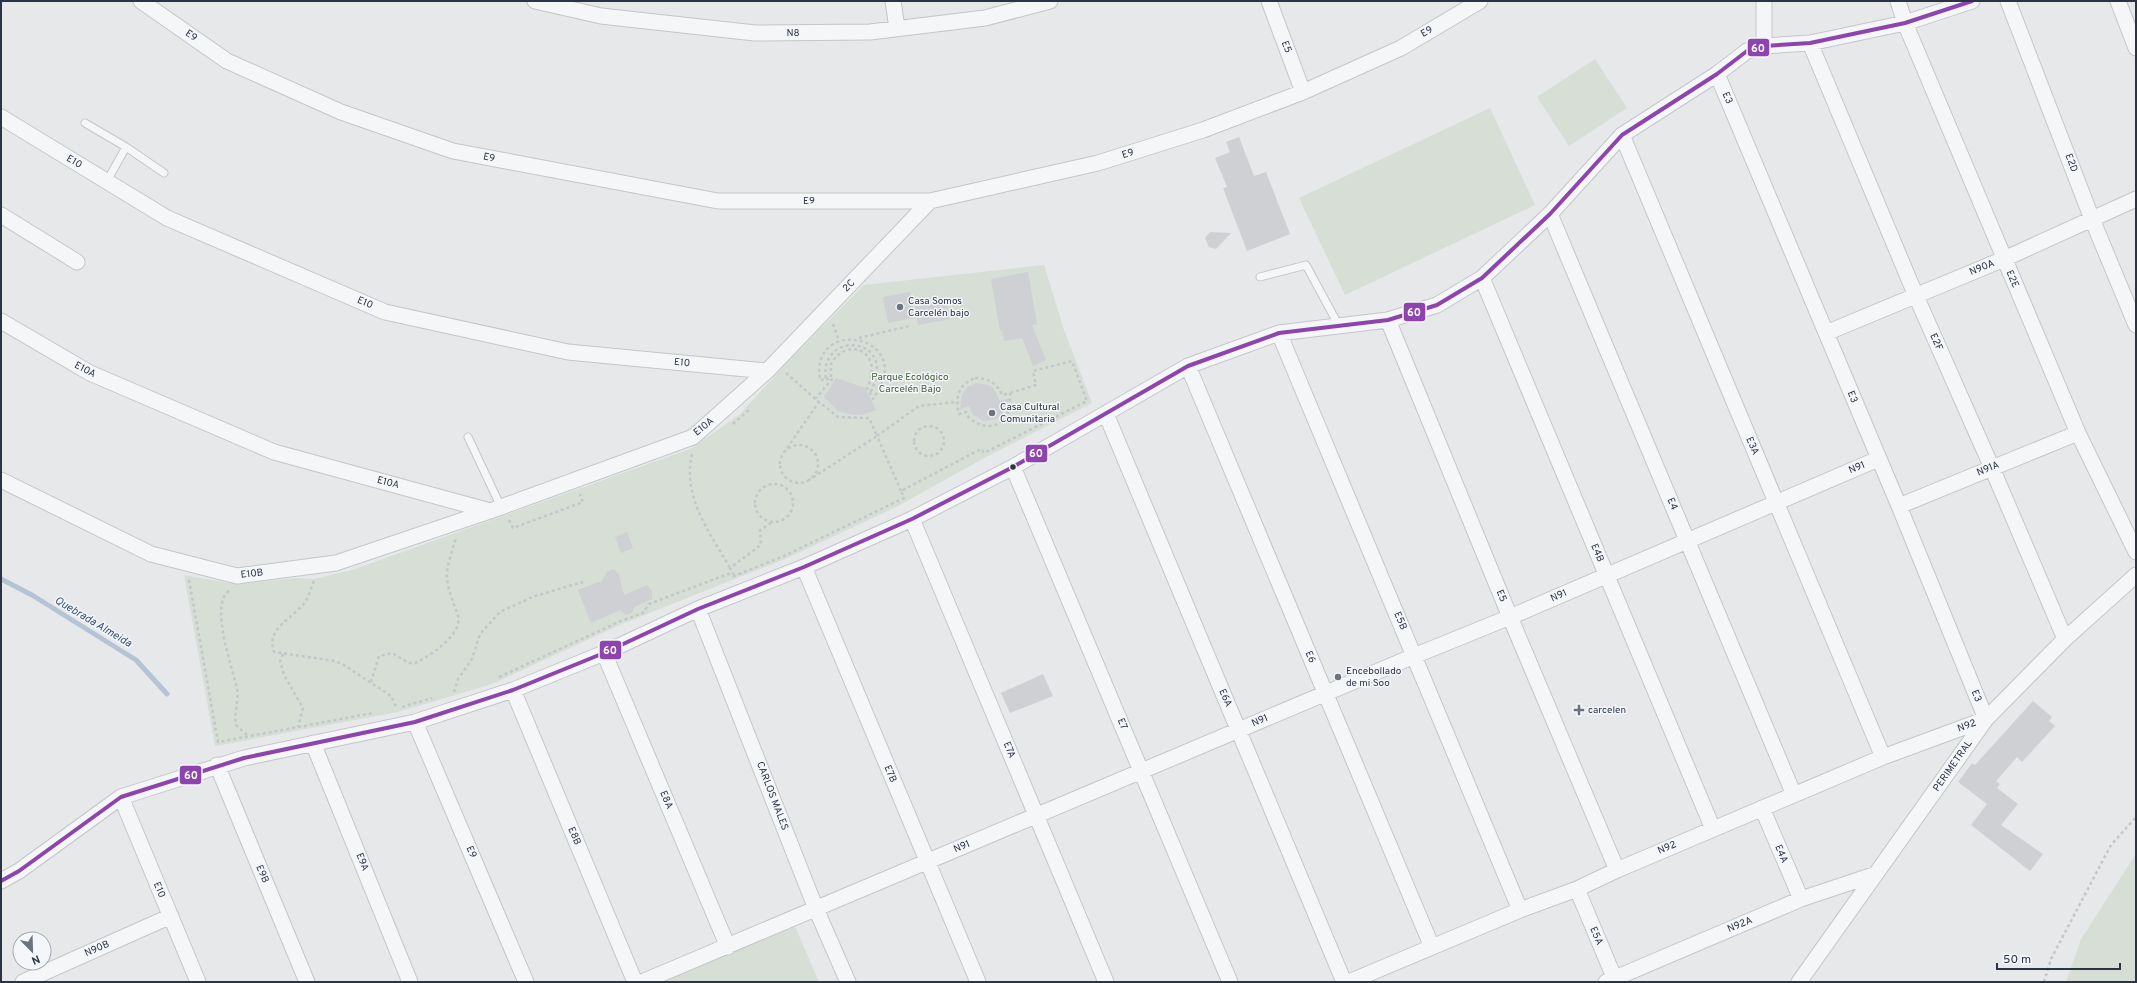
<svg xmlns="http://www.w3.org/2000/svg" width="2137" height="983" viewBox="0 0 2137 983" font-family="Overpass,sans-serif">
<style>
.green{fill:#d6ded6}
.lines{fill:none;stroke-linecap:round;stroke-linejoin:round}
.stream{stroke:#b4c4d5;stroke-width:5}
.building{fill:#ced0d3}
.service-casing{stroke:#c4c6c8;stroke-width:9}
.minor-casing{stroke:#c4c6c8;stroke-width:17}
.path{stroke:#c5c6ca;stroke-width:2.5;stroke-dasharray:3 3;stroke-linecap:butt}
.service{stroke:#f5f6f7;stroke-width:7}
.minor{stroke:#f5f6f7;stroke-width:15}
.bus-1-casing{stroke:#f4f6f9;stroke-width:7}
.bus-1{stroke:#8e44ad;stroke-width:4}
.poi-dot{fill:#6c737f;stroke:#f4f6f9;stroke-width:1.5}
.bus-dot{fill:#2b3445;stroke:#f4f6f9;stroke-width:1.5}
.labels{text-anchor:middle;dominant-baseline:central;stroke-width:3;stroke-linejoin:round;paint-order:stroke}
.street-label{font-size:10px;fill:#2b3445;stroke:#f4f6f9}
.poi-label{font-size:10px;fill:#2b3445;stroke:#f4f6f9;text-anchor:start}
.park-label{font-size:10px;fill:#3f6138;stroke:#f4f6f9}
.water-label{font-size:11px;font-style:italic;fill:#34527a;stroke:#f4f6f9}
.line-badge{stroke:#f4f6f9;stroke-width:1.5}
.badge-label{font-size:11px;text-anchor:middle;font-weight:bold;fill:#fff}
</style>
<rect width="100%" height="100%" fill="#e6e8ea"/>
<path class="green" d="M1595,59L1627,108L1569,146L1537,97Z
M1490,108L1535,205L1345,295L1299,198Z
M1044,265L1064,330L1092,403L986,457L896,507L785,559L622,624L492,684L398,712L215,746L184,575L234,584L297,578L314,579L352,570L690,449L739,415L794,355L864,285Z
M2136,854V982H2066L2081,939Z
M795,926L819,982H661Z"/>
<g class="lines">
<path class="stream" d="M1,579L32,595L136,660L167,694"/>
</g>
<path class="building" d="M1239,137L1254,176L1266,172L1290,234L1247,251L1223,188L1227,187L1215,158L1230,152L1226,142Z
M1210,232L1231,233L1216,249L1209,247L1205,238Z
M1028,272L1037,324L1032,325L1046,360L1033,366L1022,338L1004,341L1002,330H1000L991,279Z
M910,292L915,318L888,323L883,297Z
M946,301L950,319L918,325L915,307Z
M836,378L865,388L876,410L862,415H854L838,411L824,397Z
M976,383L989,385L994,389L1000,401L1010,398L1001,415L996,419L984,421L973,415L969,406L960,409L962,395L967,387Z
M627,532L633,548L621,553L615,537Z
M614,569L619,575L624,595L647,585L652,591V599L634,607L633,612L626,615L620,610L591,623L578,590L602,581L607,572Z
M1043,674L1053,696L1010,713L1001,693Z
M2033,701L2052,717L2049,721L2055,726L2022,762L2017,757L1996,781L2000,784L1997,788L2018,804L2001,825L2043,854L2030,871L1971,825L1987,804L1958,782L1972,763L1975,765Z"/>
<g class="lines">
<g class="service-casing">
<path id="service" d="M85,123L126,147
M107,181L126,147L164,173
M1260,277L1306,265L1339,326
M468,437L501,507"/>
</g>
<g class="minor-casing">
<path id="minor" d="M141,1L227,61L341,112L453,151L718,201H930L1098,163L1203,130L1303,92L1401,48L1480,1
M535,1L601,16L755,33L870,32L985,18L1050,1
M893,1L897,28
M1269,1L1303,92
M1764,1V46
M1898,1L1905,23L2078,433L2136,552
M2008,1L2092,219L2136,325
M2118,1L2136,48
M1810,43L1916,296L1992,468L2065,639
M1,117L167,218L385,312L568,352L767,371
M1622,135L1883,757
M1550,214L1794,795
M1,215L77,262
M1482,278L1713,829
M1388,320L1510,617L1617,870
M1,321L90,373L274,452L490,511L693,437L767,371L930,201
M1279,333L1520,910
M1826,333L2004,259L2136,199
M1188,366L1432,947
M1106,414L1344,982
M1013,467L1230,982
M1,480L151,554L237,576L336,563L490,511
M1899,506L2078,433
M912,519L1106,982
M804,567L978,982
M698,609L816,909L848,982
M604,653L728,947
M513,690L635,982
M415,722L526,982
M313,743L410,982
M217,765L307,982
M121,797L198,982
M1762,808L1801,899
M1,881L19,871L121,797L244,758L415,722L513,690L604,653L698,609L804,567L912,519L1013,467L1188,366L1279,333L1388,320L1437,305L1482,278L1550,214L1622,135L1717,74L1747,51L1764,46L1810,43L1905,23L1972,1
M1577,889L1616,982
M23,982L171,916
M642,982L1414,656L1510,617L1878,459
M1349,982L1520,910L1577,889L1617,870L1883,757L1986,719L1899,506L1717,74
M1606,982L1801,899L1876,874
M1799,982L1986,719L2065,639L2136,575"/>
</g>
<path class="path" d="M833,324L839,341
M859,338L909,326
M786,373L819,402L838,417L869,418L877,436L809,480
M975,378C988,378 997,383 1002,395L1010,393C1010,399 1010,406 1008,412C1001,430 982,429 969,418L966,412L959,414C955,397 958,385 975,378Z
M826,379L831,378V364C848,334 885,353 867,388L873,399C876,394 880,388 882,383C902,333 810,319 820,380L826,379C818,329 901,335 870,393
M815,399L834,377
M733,424L749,410
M914 441a15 15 0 1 1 30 0a15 15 0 1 1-30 0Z
M780 464a19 19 0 1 1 38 0a19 19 0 1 1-38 0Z
M787,448L819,402
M692,454C682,497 710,533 730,568
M755 503a19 19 0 1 1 38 0a19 19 0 1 1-38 0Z
M901,491L877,436L919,406L956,402
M509,520L513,528L583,502L580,494
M734,575L730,568L761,545L760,530L771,523
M189,580L218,742L373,713
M314,581C311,588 309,596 305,602C293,619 265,628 274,652L335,661L344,665L391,696L397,709
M229,591C209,603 233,671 237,688C239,701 234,713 236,725L248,736
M283,654L280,661L284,675L303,708L298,727
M499,677L621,621L643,613L649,604L728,574L734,576L784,556L904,498L901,491L981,449L984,453L1087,401L1072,361L1033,371L1036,385L1010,393
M371,682L379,656L392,653L409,663H415C429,657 463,634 458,616C454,603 448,592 447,577C446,568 453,548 456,538
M454,692L458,679L472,659L480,634L500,612L535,596L583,582
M402,707L432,698
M2044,982L2051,959L2111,845L2136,817"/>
<use href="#service" class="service"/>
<use href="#minor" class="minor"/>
<g class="bus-1-casing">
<path id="bus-1" d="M1,881L19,871L121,797L244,758L415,722L513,690L604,653L698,609L804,567L912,519L1013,467L1188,366L1279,333L1388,320L1437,305L1482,278L1550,214L1622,135L1717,74L1747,51L1764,46L1810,43L1905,23L1972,1"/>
</g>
<use href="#bus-1" class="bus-1"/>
</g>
<g class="poi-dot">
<circle cx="900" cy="307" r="4"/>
<circle cx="992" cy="413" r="4"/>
<circle cx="1338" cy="677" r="4"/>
<path d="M1577 704h4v4h4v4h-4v4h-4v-4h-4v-4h4z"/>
</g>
<circle class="bus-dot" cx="1013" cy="467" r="3.5"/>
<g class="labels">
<g class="street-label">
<text transform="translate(1427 32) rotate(-30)">E9</text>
<text x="793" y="33">N8</text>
<text transform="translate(191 36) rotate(35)">E9</text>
<text transform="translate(1286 47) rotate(69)">E5</text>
<text transform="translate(1727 98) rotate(67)">E3</text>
<text transform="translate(1128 154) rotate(-17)">E9</text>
<text transform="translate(489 158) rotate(11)">E9</text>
<text transform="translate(74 162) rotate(31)">E10</text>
<text transform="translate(2071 163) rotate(69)">E2D</text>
<text x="809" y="201">E9</text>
<text transform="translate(1982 268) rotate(-23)">N90A</text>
<text transform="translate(2012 279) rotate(67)">E2E</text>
<text transform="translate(849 286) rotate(-46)">2C</text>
<text transform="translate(365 303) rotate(23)">E10</text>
<text transform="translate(1936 342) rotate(66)">E2F</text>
<text transform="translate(682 363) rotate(5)">E10</text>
<text transform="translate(85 370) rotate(28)">E10A</text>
<text transform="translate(1852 397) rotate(68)">E3</text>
<text transform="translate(704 427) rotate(-39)">E10A</text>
<text transform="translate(1752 446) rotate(67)">E3A</text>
<text transform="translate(1857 468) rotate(-23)">N91</text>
<text transform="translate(1988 469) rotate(-22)">N91A</text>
<text transform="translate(388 483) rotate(15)">E10A</text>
<text transform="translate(1672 504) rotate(67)">E4</text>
<text transform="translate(1597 553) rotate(67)">E4B</text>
<text transform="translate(252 574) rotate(-7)">E10B</text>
<text transform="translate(1501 596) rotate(68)">E5</text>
<text transform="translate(1559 596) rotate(-24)">N91</text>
<text transform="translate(1400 621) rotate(67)">E5B</text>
<text transform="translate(1310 657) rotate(67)">E6</text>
<text transform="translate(1976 696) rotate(68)">E3</text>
<text transform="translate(1225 698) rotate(67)">E6A</text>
<text transform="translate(1260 721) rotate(-23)">N91</text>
<text transform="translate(1122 724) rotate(67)">E7</text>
<text transform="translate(1967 726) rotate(-20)">N92</text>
<text transform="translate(1009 750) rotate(67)">E7A</text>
<text transform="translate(1953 766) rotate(-55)">PERIMETRAL</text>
<text transform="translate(890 774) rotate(67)">E7B</text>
<text transform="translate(772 796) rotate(69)">CARLOS MALES</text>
<text transform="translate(666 800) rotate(67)">E8A</text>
<text transform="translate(574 836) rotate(67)">E8B</text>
<text transform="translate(962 847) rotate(-23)">N91</text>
<text transform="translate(1667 848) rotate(-23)">N92</text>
<text transform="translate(471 852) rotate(67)">E9</text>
<text transform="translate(1781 854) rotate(67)">E4A</text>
<text transform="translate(362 862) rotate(68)">E9A</text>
<text transform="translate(262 874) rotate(67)">E9B</text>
<text transform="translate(159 890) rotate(67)">E10</text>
<text transform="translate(1740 925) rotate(-23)">N92A</text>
<text transform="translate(1596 936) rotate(67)">E5A</text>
<text transform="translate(97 949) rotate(-24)">N90B</text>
</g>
<g class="poi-label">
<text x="908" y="301">Casa Somos<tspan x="908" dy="12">Carcelén bajo</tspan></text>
<text x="1000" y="407">Casa Cultural<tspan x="1000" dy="12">Comunitaria</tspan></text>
<text x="1346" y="671">Encebollado<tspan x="1346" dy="12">de mi Soo</tspan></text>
<text x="1588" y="710">carcelen</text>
</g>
<g class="park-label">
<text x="910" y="377">Parque Ecológico<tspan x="910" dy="12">Carcelén Bajo</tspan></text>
</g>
<g class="water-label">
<text transform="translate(93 622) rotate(31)">Quebrada Almeida</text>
</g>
</g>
<g class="line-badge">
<rect x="1747" y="38" width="23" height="19" rx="4" fill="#8e44ad"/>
<rect x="1403" y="302" width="23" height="20" rx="4" fill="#8e44ad"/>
<rect x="1025" y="444" width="23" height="19" rx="4" fill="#8e44ad"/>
<rect x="599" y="640" width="23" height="20" rx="4" fill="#8e44ad"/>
<rect x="179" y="765" width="23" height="20" rx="4" fill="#8e44ad"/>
</g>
<g class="badge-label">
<text x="1758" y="52">60</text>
<text x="1414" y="316">60</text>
<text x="1036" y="457">60</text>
<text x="610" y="654">60</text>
<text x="191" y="779">60</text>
</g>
<rect width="2137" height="983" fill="none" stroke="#2b3445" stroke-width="4"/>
<g transform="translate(32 951) rotate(157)"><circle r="19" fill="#f4f6f9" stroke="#a4a8b1"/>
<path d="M0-3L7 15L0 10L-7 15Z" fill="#6c737f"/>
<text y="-6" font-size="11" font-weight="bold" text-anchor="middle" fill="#2b3445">N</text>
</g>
<path d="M1997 963v6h123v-6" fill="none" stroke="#2b3445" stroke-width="2"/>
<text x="2003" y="963" font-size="12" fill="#2b3445" stroke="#f4f6f9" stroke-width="3" paint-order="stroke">50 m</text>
</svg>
